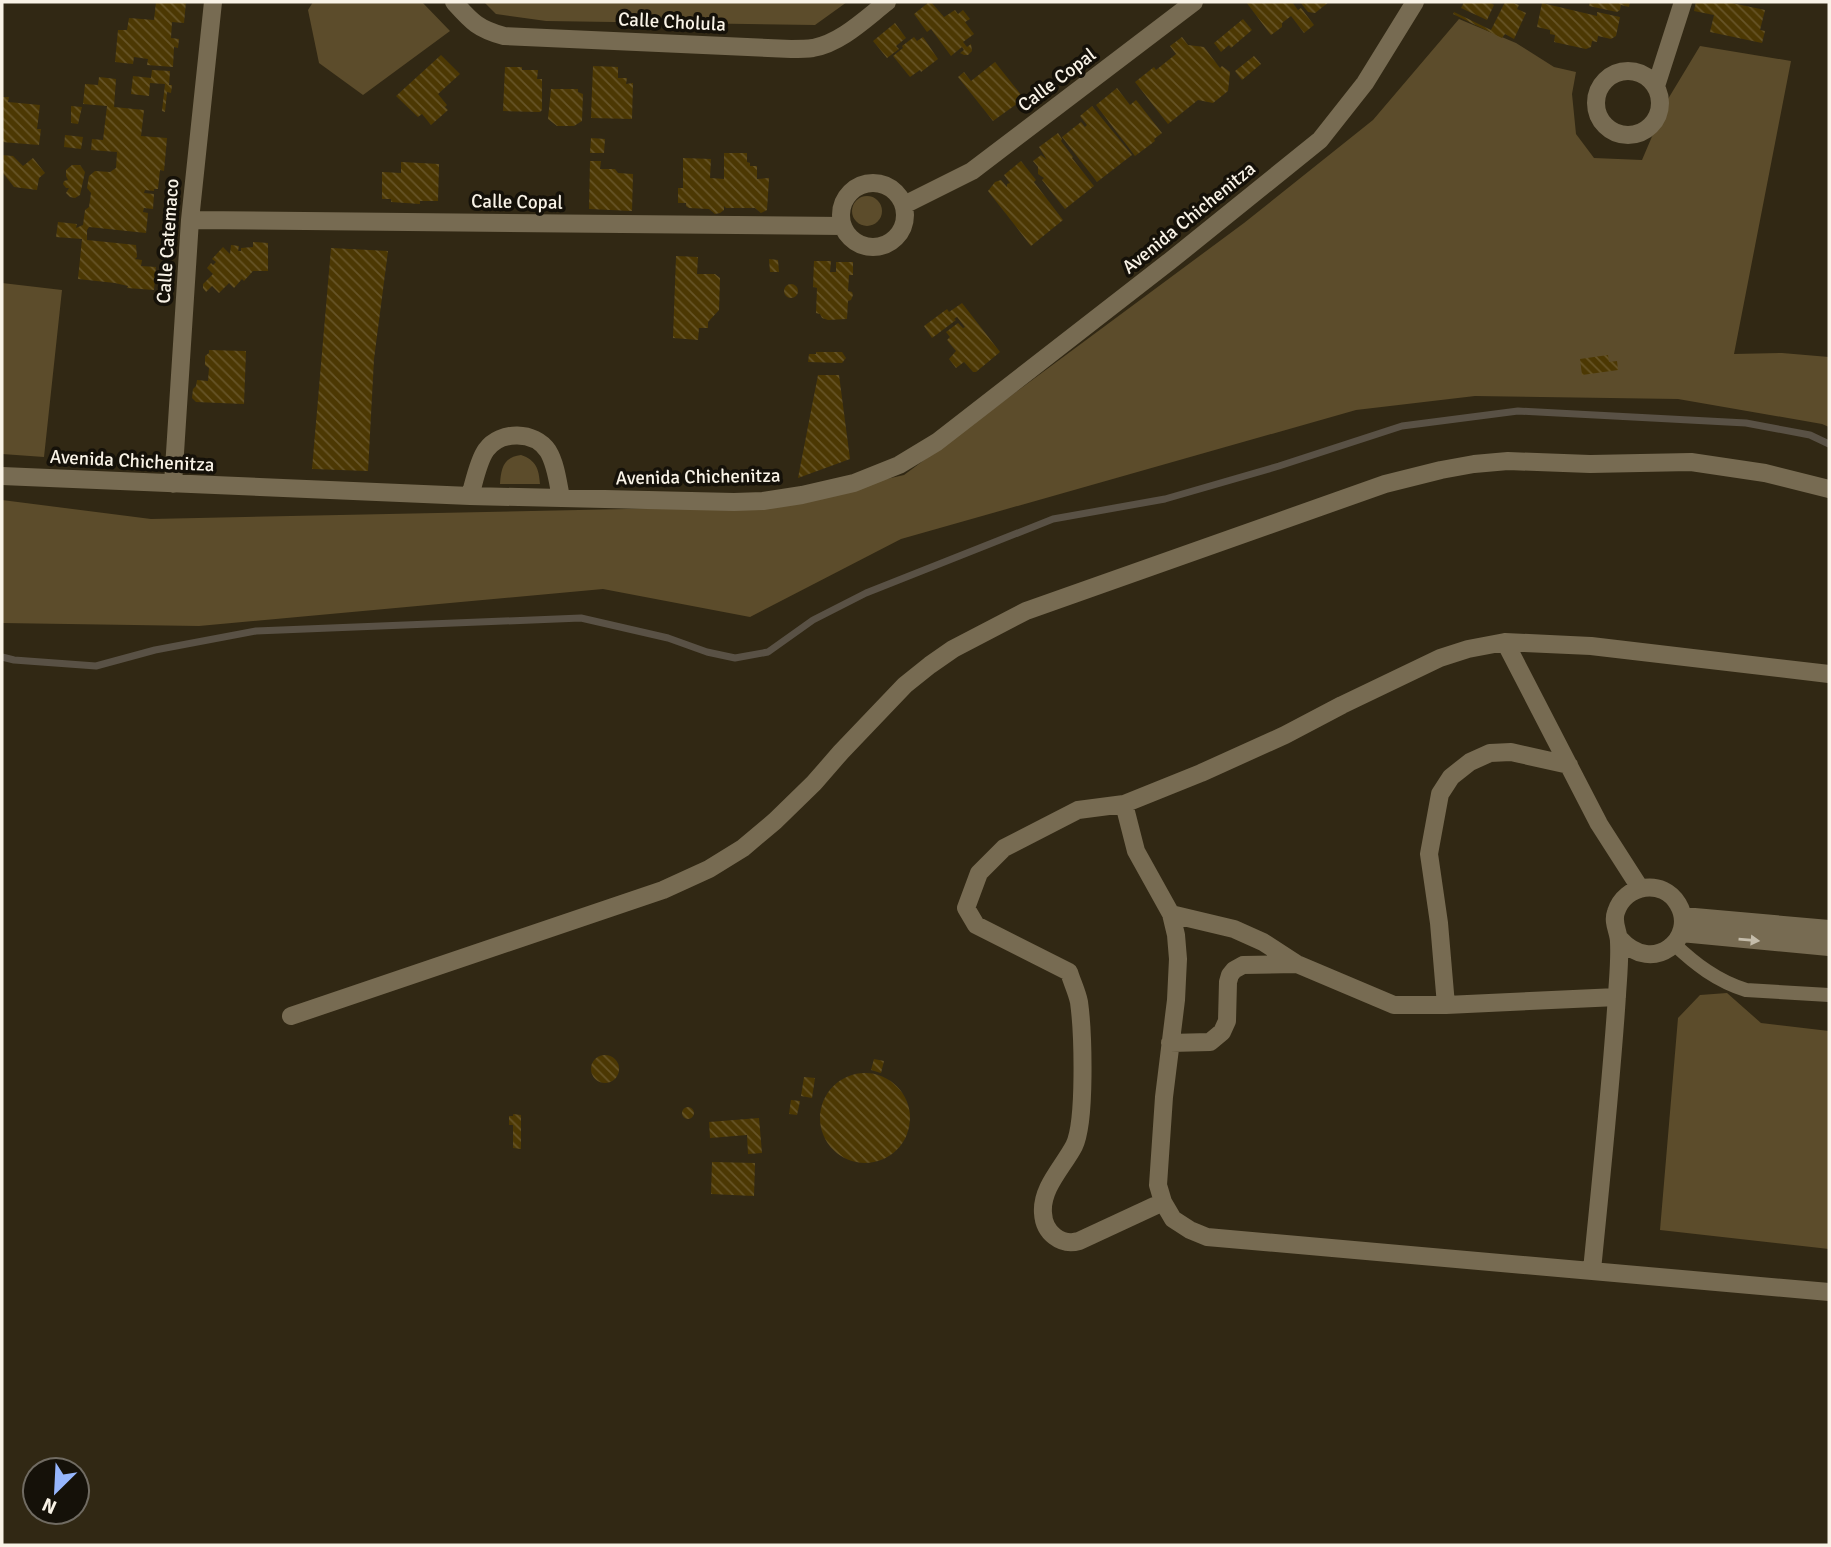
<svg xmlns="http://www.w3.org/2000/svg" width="1831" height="1547" viewBox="0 0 1831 1547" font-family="Signika,sans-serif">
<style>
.green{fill:#5c4c2b}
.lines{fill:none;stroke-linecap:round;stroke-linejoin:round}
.stream{stroke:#595145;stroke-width:7}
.building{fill:url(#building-back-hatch)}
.service{stroke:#776b52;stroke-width:14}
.minor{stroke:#776b52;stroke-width:18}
.oneway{fill:#c5bdab}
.labels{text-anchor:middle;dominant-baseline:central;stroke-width:7;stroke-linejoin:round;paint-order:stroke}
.street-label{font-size:19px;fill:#f9f3e7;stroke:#151109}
</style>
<defs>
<pattern id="building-back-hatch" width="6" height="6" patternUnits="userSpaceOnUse" patternTransform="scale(1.75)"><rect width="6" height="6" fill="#4c3803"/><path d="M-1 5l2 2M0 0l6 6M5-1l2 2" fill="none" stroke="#675528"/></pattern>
</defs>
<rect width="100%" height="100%" fill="#312814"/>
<path class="green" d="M313,2H422L450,31L363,95L319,63L308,10Z
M484,2H847L815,25L546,21L496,14Z
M1459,19L1516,43L1554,67L1576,72L1572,94L1576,134L1594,158L1642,160L1668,99L1700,46L1791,61L1734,354L1782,353L1829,357V427L1822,424L1678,399L1475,396L1356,410L901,539L750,617L603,589L199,626L2,623V500L151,519L768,506L904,475L1244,223L1373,120Z
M852 211a15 15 0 1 1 30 0a15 15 0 1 1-30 0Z
M2,283L62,290L44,457L2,454Z
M521,455C536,460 539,469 540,484H500C501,469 503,457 521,455Z
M1727,993L1761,1023L1829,1031V1249L1660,1230L1678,1018L1700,995Z"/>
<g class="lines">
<path class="stream" d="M2,657L14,660L96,666L155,650L256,631L581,618L668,638L707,652L735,658L768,652L813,620L866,593L1053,519L1165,499L1279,466L1402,426L1518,411L1746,423L1810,435L1829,444"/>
</g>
<path class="building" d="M156,2H186L184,23L172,22L171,38L179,39L178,48L174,47L173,67L147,65L148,59L134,57L133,64L115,62L118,30H127L129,18L154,20Z
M929,2H931L944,17L955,10L958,14L963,10L970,19L965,22L974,34L963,42L967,47L971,44L972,51L968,55H964L960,53L964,50L962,47L951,56L931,29L927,32L914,14Z
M1246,2H1292L1298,10L1301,8L1314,25L1304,33L1291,16L1282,23V27L1271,35Z
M1300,2H1329L1315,13L1308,12Z
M1464,2H1489L1494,5L1487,20L1461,8Z
M1505,2H1511L1519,5L1517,9L1526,13L1514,39L1505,34L1502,38L1453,14L1454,12L1491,30Z
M1590,2H1630L1629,7L1621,5L1620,10L1617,12L1589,6Z
M1696,2H1727L1765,10L1760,30L1765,31L1762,43L1710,32L1714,15L1694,11Z
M1542,3L1597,16V12L1620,17L1616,36L1611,39L1598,36L1597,42L1592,41L1591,47L1586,49L1554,42L1555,35L1550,34V30L1537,27Z
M1243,19L1252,30L1231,48L1229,45L1221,52L1214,43Z
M895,23L906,38L896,46L899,49L887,58L873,41Z
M914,37L917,41L923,37L938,59L921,72L920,70L910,77L893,56L903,48L902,46Z
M1182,37L1188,45L1204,47L1220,68L1222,66L1230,72L1228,91L1213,103L1198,100L1168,124L1135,82L1154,67L1156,70L1176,54L1170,46Z
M441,55L460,74L438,94L447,105L445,107L448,110L431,125L422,114L418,117L396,96Z
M1254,56L1261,64L1242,80L1235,71Z
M995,62L1022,96L1016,101L1018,103L993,121L958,77L964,72L971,81Z
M593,66L618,67V78H627L626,84L633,83L632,119L591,118Z
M505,67H522V70H538L537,79H542V110L540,112L503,111Z
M152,70L170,71L169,85H172L171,93L167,92L165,112L162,111L165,84L150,83L149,96L131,94L133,76L151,78Z
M99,77L116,79L114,107L144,110L141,136L167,138L164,171L160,170L158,189H154V191L145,190L144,193L154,194L153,209L144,208L143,212L148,213L146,233L89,227L87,230V240L136,245L137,257L135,259L142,260L141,266L156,267L154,290L127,288L128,286L115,283L78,279L82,239L56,237L58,222L77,224L76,228L83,225L85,210L89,207L91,193L87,188L89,176L95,171L110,172L116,168L117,152L91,150L92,139L103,140L107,106L83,104L85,84L98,85Z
M1117,88L1130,105L1136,100L1162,133L1154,139L1155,141L1135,156L1096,105Z
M551,89H578V92L583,94L582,121L574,126H557L548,119Z
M2,97H9L8,102L40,105L37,129H41L39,145L2,142Z
M71,106L82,107L78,124L71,123Z
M1092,106L1132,155L1097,182L1062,137L1081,122L1085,127L1087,125L1080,116Z
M1058,133L1062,139L1061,141L1073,157L1072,158L1094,186L1065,209L1042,180L1044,178L1038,174V167L1033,161L1041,155L1047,160L1039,147Z
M65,135L83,137L81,149L64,147Z
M591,138L605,139L604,153H590Z
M724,153H747V162L750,163V166H757V179L769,178L767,210L761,213L755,208H726L724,206V210L720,213L715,214L709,209L689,208L686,206V203H678V188H683V158L711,159L710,178L724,179Z
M2,155L13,156L23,166L33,158L45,173L39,178L37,190L14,187L3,173L2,174Z
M590,161H601L600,169H615L618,173L633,174L632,211L589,209Z
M1021,161L1036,180L1034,182L1063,220L1031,246L988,191L995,182L1001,180L1007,187V184L1010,183L1004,175Z
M401,162L439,164L438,201H420V204L391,202V199H382V172L401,173Z
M72,165H80L85,172L80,195L75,198L70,197L66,193L69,188H66L63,184L64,181L68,180L66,176V170Z
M253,242L268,243V271H253L244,281L242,279L234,288L229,283L219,293L212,286L206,292L203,288V284L213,274L207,268L211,263L213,265L216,262L212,259L223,247L230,254L231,245L239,246L238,251H241V248L253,247Z
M331,248L388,251L374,359L368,471L312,469Z
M676,256L698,257L697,274H715L720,278L719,310L708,322V328H699L698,340L673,338Z
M769,259L778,260L779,272H770Z
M814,261H831L830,272H836V262H853V275H849L848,291L852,292L853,295L851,300L848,301L847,319L828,320L822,318L820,314L816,313L817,288L813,287Z
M784 291a7 7 0 1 1 14 0a7 7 0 1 1-14 0Z
M962,303L1000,352L976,372H973L964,362L956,368L949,359L956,351L947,340L950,337L946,332L958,323L963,328L965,327L957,317L954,319L956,320L932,338L924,326L947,309L949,312Z
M209,350L246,351L244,404L196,402L192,398L193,389L196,386L197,380L208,381L209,368L205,365V356L209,353Z
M816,352H842L846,358L842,363L808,362L809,354H816Z
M1608,355L1609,362L1617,361L1618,370L1582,375L1580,359Z
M818,375H839L850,459L798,478Z
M591 1069a14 14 0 1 1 28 0a14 14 0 1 1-28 0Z
M874,1059L884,1061L881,1073L871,1070Z
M820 1118a45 45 0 1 1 90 0a45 45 0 1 1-90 0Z
M804,1077L815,1078L812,1098L801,1096Z
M791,1100L800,1101L797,1115L789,1114Z
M682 1113a6 6 0 1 1 12 0a6 6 0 1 1-12 0Z
M513,1114L521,1115V1149L513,1148V1125H509V1116H513Z
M759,1118L762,1153L748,1154L747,1135L710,1138L709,1122Z
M712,1162L755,1163L754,1196L711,1194Z"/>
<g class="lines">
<path class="service" d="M1674,944C1695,964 1717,981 1746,990L1829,995"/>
<path class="minor" d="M454,2C472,22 478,29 504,36L791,49C798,49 806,49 813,48C841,43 865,19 887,2
M1596 103a32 32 0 1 1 64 0a32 32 0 1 1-64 0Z
M1656,86L1683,2
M841 215a32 32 0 1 1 64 0a32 32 0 1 1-64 0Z
M904,205L972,171L1194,2
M190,220L843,226
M2,476L470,496L734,502L763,501L802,495L854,483L899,465L937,442L1170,261L1320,140L1365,83L1415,2
M173,484L190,220L213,2
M470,496C474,483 478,461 486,450C500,430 535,431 548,451C556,464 558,483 561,498
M1505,642L1599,824L1640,888
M1124,804L1136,851L1171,914L1176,935L1178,959L1176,1000L1164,1097L1158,1185L1163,1202L1173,1219L1190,1230L1207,1237L1829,1292
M1171,914L1234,929L1263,942L1297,964
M1683,916L1829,929
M1681,933L1829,947
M1446,1005L1439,923L1429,854L1440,794L1451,777L1470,762L1490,753L1511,752L1569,765
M291,1016L663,890L709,869L743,848L775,821L814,783L841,752L905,685L930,665L953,649L1026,611L1385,484L1441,470L1474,464L1508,461L1590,464L1691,462L1765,473L1829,489
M1170,1043L1210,1042L1222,1032L1227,1021L1228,982L1230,975L1234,970L1243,965L1297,964L1394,1005H1446L1617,997
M1163,1202L1079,1241C1061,1246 1044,1233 1043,1213C1041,1188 1063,1167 1074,1146C1086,1122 1083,1031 1079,1002C1077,992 1072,982 1069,972L976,925L966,908L979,873L1004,848L1078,810L1124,804L1201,773L1285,735L1342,705L1440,658L1468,649L1505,642L1591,646L1829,674
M1592,1270C1601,1179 1611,1087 1617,995C1618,978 1620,960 1619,942C1619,932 1612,923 1616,912C1625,884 1663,878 1678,904C1698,938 1653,976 1620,939"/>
</g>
<defs><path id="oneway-solid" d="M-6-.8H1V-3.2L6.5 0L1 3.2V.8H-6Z" transform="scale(1.75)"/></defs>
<use class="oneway" href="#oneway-solid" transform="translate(1749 940) rotate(5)"/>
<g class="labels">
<g class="street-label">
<text transform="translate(672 22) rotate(3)">Calle Cholula</text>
<text transform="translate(1057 80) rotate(-37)">Calle Copal</text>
<text transform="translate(517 202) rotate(1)">Calle Copal</text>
<text transform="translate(1189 218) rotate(-39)">Avenida Chichenitza</text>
<text transform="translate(168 241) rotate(-86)">Calle Catemaco</text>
<text transform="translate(132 461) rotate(3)">Avenida Chichenitza</text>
<text transform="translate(698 477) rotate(-1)">Avenida Chichenitza</text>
</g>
</g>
<rect width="1831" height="1547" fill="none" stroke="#f9f3e7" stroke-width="7"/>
<g transform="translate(56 1491) rotate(204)"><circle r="33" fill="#151109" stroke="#706b62" stroke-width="2"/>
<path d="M0-5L12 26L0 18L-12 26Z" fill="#96b6fd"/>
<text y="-10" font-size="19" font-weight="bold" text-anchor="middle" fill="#f9f3e7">N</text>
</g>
</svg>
